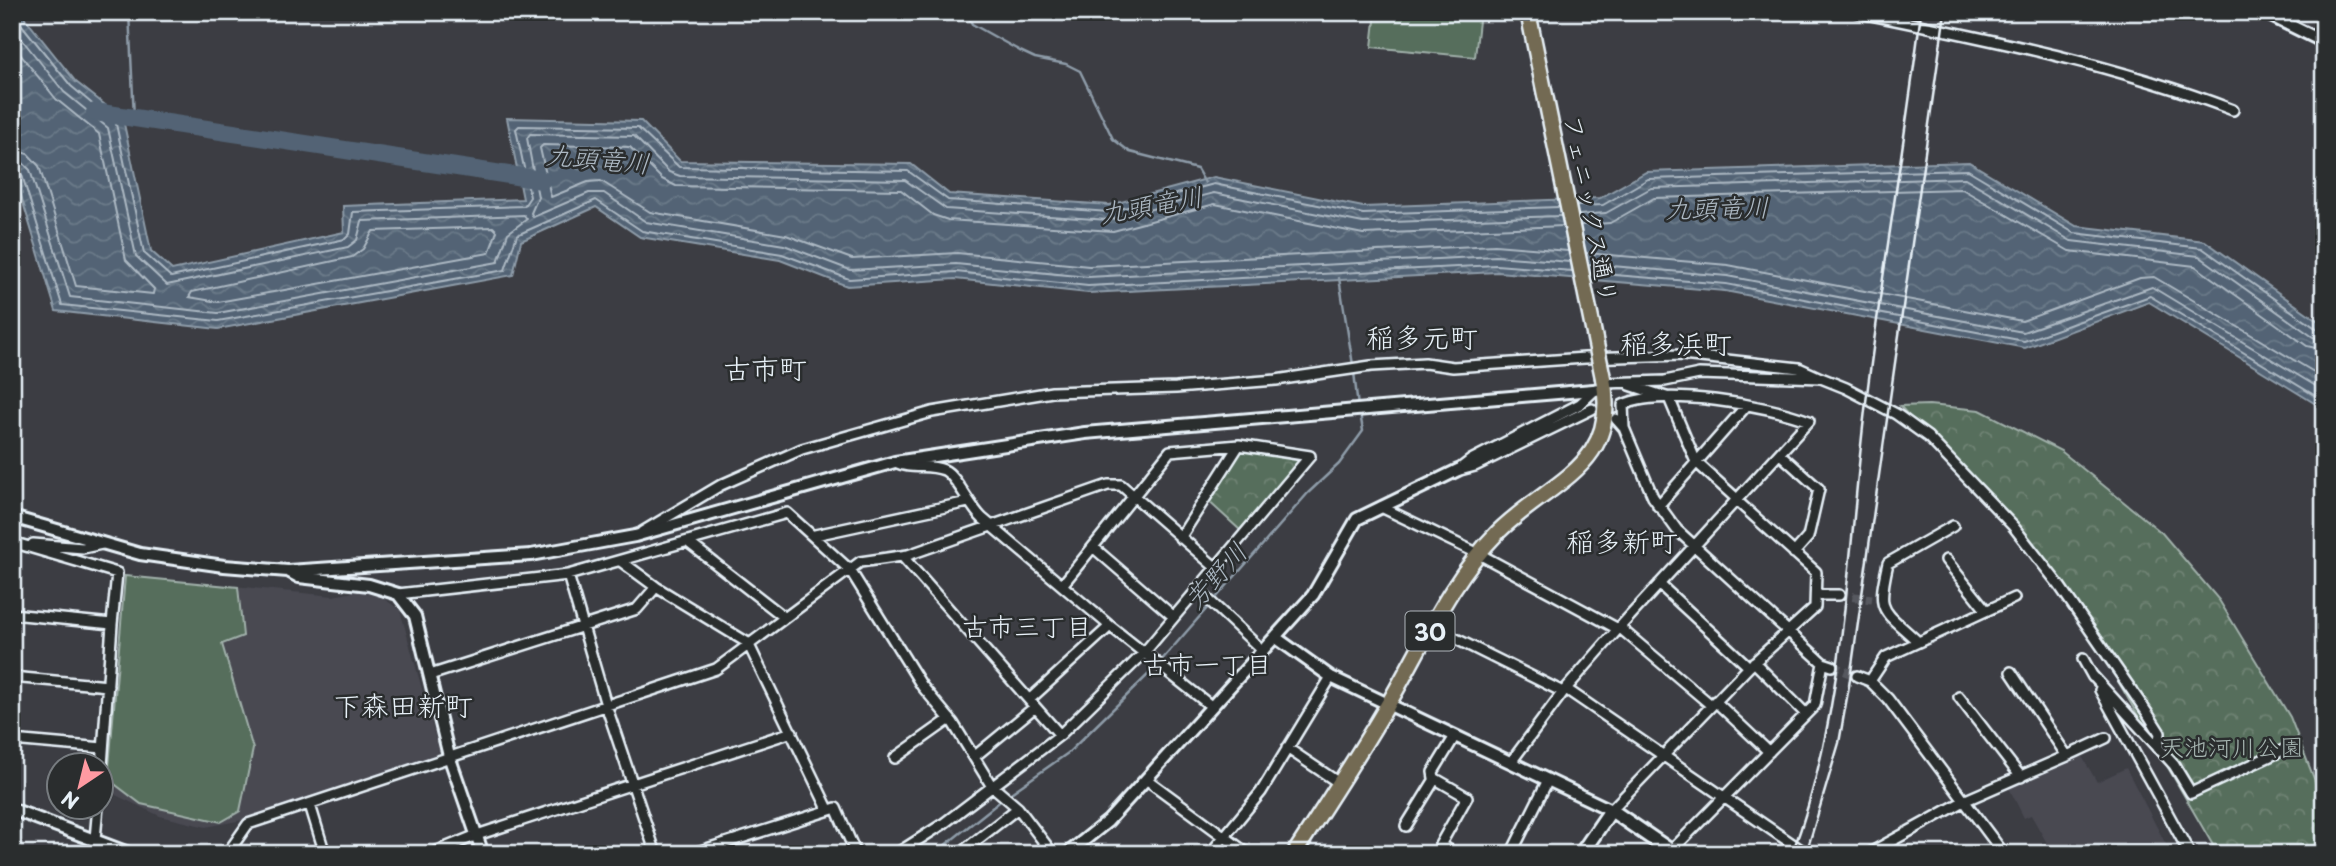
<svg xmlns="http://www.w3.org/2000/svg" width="2336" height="866" viewBox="0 0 2336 866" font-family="'Playpen Sans','Klee One',sans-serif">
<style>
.built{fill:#484851}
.park{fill:url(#park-crowns);stroke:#a0b0aa;stroke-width:2}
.pitch{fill:#576e5c;stroke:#a0b0aa;stroke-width:2}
.water{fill:url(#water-waves);stroke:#8e9ca9;stroke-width:2}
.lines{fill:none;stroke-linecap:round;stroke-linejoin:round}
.shore{stroke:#acb8c3;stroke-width:2}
.stream{stroke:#8e9ca9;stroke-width:2.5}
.river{stroke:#526374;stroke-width:18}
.minor-tunnel{stroke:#56585e;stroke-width:9;stroke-dasharray:9 4.5;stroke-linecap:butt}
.minor-casing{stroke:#e8f1f8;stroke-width:14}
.tertiary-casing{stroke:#e8f1f8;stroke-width:16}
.secondary-casing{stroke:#e8f1f8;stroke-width:18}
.primary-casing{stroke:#e8f1f8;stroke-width:19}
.minor{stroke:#2a2d2e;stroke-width:9}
.tertiary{stroke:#2a2d2e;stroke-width:10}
.secondary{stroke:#2a2d2e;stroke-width:12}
.primary{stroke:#736b52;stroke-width:14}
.rail{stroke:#e8f1f8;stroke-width:2.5}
.primary-bridge-casing{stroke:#e8f1f8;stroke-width:19;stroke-linecap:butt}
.primary-bridge{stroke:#736b52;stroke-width:14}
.labels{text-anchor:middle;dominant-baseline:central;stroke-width:5;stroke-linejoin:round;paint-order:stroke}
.shield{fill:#2a2d2e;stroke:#afb6bb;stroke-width:2}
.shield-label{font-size:23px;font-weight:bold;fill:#e8f1f8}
.street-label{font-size:24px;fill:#e8f1f8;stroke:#2a2d2e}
.park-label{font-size:24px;fill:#a7b6b2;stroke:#2a2d2e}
.water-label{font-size:26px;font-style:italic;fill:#acb8c3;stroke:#2a2d2e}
.neighbourhood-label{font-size:26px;fill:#e8f1f8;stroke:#2a2d2e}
.quarter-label{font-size:28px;fill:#e8f1f8;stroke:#2a2d2e}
</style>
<defs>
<pattern id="park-crowns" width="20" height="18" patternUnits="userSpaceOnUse" patternTransform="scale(1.75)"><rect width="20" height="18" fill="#576e5c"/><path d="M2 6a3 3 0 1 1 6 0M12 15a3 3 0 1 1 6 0" fill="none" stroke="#6f8374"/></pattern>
<pattern id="water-waves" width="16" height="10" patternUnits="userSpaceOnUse" patternTransform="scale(1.75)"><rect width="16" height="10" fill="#526374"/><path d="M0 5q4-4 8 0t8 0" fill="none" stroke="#6b7a89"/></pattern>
</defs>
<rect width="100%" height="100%" fill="#3c3d43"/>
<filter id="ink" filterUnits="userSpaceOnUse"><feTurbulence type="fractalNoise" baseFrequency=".0143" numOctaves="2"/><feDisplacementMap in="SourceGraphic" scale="14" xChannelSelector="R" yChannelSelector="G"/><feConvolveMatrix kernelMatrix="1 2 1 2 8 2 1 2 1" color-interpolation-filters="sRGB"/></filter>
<g filter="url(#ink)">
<path class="built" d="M125,575L333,596L359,591L383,598L400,610L439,750L438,754L248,819L206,827L160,816L107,791Z
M2080,753L2097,782L2126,768L2171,854H2053L2031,815L2024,818L2008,786Z"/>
<path class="park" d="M1929,405L1980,410L2061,451L2162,533L2219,600L2290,717L2324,804V854H2218L2089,631L2007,525L1900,406Z
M1239,445L1309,458L1240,530L1205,498Z"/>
<path class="pitch" d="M1376,12H1480L1475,57L1372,47Z
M125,576L238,587L243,636L222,644L253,749L240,811L221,822L141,804L108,779Z"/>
<path class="water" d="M12,12H20L76,82L123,119L151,251L172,270L344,232L343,206L523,199L507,118L641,121L680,161L911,164L949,194L1110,205L1214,177L1363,207L1600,198L1646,172L1969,162L2076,226L2205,241L2324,325V409L2149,302L2025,348L1725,291L1497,272L1088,293L955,279L847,286L780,260L640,237L596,207L521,241L513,275L218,329L56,311L12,166Z"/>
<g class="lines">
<path class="shore" d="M15,12L17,19L71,86L116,124L144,253L171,277L345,239L350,234L353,212L524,206L530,197L516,129L519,126L638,128L679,167L908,171L948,200L1109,212L1214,184L1363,214L1559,207
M12,27L64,92L108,128L136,256L167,285L348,247L357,240L362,221L524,215L527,219L508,233L498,262L218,313L70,297L30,170L23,163L12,160
M12,44L56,99L99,134L126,260L154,289L153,294L76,286L39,166L28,154L12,150
M12,169L22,175L62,305L218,321L505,270L517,235L596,200L642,231L782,254L849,279L956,272L1088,286L1496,265L1572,271
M1577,206L1603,205L1648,179L1968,170L2074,233L2202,248L2317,329L2324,331
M1579,215L1606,213L1651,188L1965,178L2071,241L2199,256L2313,337L2324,340
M1561,216L1363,223L1214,193L1109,220L946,209L905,180L680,176L669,172L634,136L530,134L527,138L538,197L531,213L533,217L589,193H604L646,222L784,245L850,270L956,264L1088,277L1496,256L1570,262
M1581,225L1610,223L1654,198L1962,189L2069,251L2195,266L2307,346L2324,350
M1563,226L1363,234L1215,204L1113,231L948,220L933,215L901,190L676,186L662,179L630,147L543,145L540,148L551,197L588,182L601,181L650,212L786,235L852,259L957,253L1089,266L1495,245L1568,251
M493,227L497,231L489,253L218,302L189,297L192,292L352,257L363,249L373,231Z
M1586,253L1728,265L2022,321L2140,278L2154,277L2324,378
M1589,264L1727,276L2023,332L2152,287L2324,391
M1590,273L1726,284L2024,341L2150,296L2324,401"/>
<path class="stream" d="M129,12L134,118
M966,12L972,24L1020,51L1035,58L1066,64L1080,71L1113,139L1130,152L1197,169L1205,183
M1339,278L1353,365
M1354,372L1358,407
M1160,662L1308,493L1339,464L1363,431L1360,413
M1008,795L1068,753L1156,667
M934,854L1003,799"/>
<path class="river" d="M95,112L542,180"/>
<path class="minor-tunnel" d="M1839,595L1872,599
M1832,666L1857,676"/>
<g class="minor-casing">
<path id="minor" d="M1856,12C1983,38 2111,63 2233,110
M1604,383L1665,381L1699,374L1821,378L1846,388L1896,414L1928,437L2013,526L2059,585L2148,714L2160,733L2158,748
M1630,385L1669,398L1696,462L1738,500
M1616,419L1624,428L1653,497L1677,530L1823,663L1832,666
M1780,454L1819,489L1808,537L1794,553
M895,462C911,470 928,463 944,470C956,475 970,507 982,518L1110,626L1211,706
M1458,470L1471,460L1580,404L1596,389
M1460,470L1475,466L1592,409
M1658,506L1747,405
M1381,507L1479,554L1618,629
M642,532L721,485L802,449L932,412L1052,392L1176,388L1276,380L1371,366L1425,363L1453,367L1585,358L1682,355L1799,368L1821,378
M815,535L968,502
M1180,538L1239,445
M12,542L117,573L112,624
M689,543L784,617
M33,544L83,548L102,544
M1093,547L1174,617L1310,456
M902,556L1060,735
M1946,560L1986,610
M622,562L656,587L748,643L828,809
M568,575L606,705L656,854
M1063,584L1170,451L1239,445L1310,456
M1659,584L1749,667
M1197,589L1263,651
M398,594L568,575L787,513L850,570L922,686L953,723L991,785L1018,808L1053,854
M1816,595H1839
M12,614L112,624L102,766
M1432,627L1563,692
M1619,627L1711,705
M1918,642C1882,608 1876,614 1888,563L1953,526
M2083,659L2093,677
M1754,662L1806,714
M430,675L637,609L656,587
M2092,675L2174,765L2191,793L2294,745
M1857,676L1870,681L1886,657L2014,598
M12,677L108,686
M1870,681L1888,699L2004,854
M1566,689L1807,854
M2100,690L2190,854
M1959,697L2021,777
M1029,700L1110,626
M1715,701L1769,752
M1455,736L1433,772L1434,778L1467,797L1440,845L1456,854
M12,740L103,748
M1287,748L1339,783
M2067,756L2106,738
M974,757L1035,707
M895,758L950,719
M1511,762L1563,692L1618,629L1809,421C1768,405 1664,387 1623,405L1624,428
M1146,779L1248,854
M310,805L325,854
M1611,810L1749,667L1815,607L1816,572L1737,501
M1406,826L1435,779
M95,839L98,806
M1671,851L1815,705L1823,663
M227,854L248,824L716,669L860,562L908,555L1108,485H1121L1214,566
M430,854L477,835L792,732
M691,854L836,808L856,854
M896,854L943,824L1060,735L1143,654L1174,617
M959,854L1018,808
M1210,854L1261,792L1331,677
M1511,854L1548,780
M1868,854L1966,800L2067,756L2011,672"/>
</g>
<g class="tertiary-casing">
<path id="tertiary" d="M2263,12L2324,42
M12,517L140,554L224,566L288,571L299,577L369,585L398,594L415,616L449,756L483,854
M288,571L531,555L635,536L895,462L1085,433L1605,389
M1275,637L1331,677L1611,810
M12,809L131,854
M1067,854L1108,821L1313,595L1357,519L1458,470"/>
</g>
<g class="secondary-casing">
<path id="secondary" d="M1581,854L1611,810L1675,854"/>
</g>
<g class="primary-casing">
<path id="primary" d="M1294,854C1327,803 1360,753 1390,701C1423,644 1451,579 1498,532C1551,480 1620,467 1603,378"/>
</g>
<use href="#minor" class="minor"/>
<use href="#tertiary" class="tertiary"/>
<use href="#secondary" class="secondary"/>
<use href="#primary" class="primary"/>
<path class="rail" d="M1792,854C1843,718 1847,569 1863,427C1879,288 1904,151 1921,12
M1806,854L1839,743L1849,686L1945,12"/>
<g class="primary-bridge-casing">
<path id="primary-bridge" d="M1528,12L1603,378"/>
</g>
<use href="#primary-bridge" class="primary-bridge"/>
</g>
</g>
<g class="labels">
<rect class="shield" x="1405.5" y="611.5" width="49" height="39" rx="5"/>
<g class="shield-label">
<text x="1430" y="631">30</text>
</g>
<g class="street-label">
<text transform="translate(1592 209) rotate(79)">フェニックス通り</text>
</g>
<g class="park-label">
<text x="2232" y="746">天池河川公園</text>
</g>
<g class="water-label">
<text transform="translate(598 158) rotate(5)">九頭竜川</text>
<text transform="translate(1151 204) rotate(-10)">九頭竜川</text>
<text transform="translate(1717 207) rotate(-1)">九頭竜川</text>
<text transform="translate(1215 575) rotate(-48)">芳野川</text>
</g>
<g class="neighbourhood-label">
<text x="1027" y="625">古市三丁目</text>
<text x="1207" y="663">古市一丁目</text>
</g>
<g class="quarter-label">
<text x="1422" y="336">稲多元町</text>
<text x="1676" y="342">稲多浜町</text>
<text x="765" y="367">古市町</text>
<text x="1622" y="540">稲多新町</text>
<text x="403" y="704">下森田新町</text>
</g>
</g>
<rect width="2336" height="866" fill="none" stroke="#2a2d2e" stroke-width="42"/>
<rect x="21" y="21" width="2294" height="824" fill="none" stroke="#e8f1f8" stroke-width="2.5" filter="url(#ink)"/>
<g transform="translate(80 786) rotate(215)"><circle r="33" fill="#2a2d2e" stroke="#767b7f" stroke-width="2"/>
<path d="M0-5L12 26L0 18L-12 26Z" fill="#ff9aa2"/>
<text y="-10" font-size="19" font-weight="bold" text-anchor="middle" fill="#e8f1f8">N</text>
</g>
</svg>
